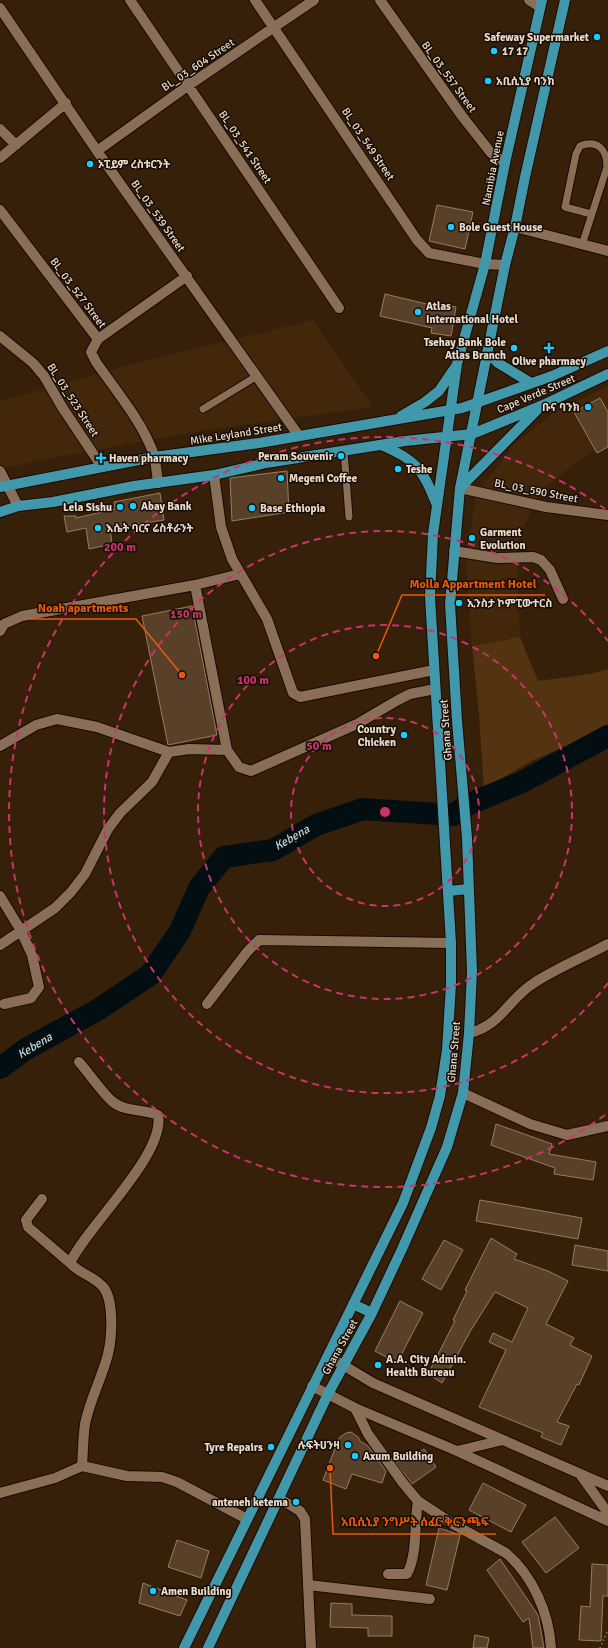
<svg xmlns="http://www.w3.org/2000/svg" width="608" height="1648" viewBox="0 0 608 1648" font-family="Signika,'Noto Sans Ethiopic',sans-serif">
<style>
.built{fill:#43270a}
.green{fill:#543310}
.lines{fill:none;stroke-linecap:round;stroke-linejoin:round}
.river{stroke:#030e13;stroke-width:22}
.building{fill:#584029;stroke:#967c63}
.service-casing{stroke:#1d0900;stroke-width:9}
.minor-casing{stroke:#1d0900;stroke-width:12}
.tertiary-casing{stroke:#1d0900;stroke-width:12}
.secondary-casing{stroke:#1d0900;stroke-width:12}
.primary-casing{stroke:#1d0900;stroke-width:12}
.path{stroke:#907e6c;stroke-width:2;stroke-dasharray:1 3;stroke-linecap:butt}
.service{stroke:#896f57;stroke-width:7}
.minor{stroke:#896f57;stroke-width:10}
.tertiary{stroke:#896f57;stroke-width:10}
.secondary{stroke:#896f57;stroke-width:10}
.primary{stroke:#4298ab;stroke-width:10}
.ring{fill:none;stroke:#c8356c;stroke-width:2;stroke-dasharray:7 5}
.poi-dot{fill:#1ec9fd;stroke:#160d04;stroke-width:1.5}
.labels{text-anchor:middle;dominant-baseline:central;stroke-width:3;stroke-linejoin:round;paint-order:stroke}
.poi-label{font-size:11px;font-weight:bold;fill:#ebdccf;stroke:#160d04;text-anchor:start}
.street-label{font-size:11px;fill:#ebdccf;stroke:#160d04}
.water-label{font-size:12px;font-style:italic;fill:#afdef2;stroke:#160d04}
.centre{fill:#c8356c;stroke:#160d04;stroke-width:2}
.ring-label{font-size:12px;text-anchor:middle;font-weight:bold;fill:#c8356c;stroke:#160d04;stroke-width:3;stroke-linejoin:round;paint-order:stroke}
.leader{fill:none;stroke:#e8590c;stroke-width:1.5}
.callout-dot{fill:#e8590c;stroke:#160d04;stroke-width:1.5}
.callout-label{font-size:12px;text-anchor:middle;font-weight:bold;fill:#e8590c;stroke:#160d04;stroke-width:3;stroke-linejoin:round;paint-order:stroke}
</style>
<rect width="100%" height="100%" fill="#362009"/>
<path class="built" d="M313,320L373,407L205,430L35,461L0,470V401L133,364Z
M608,386V442L574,464L538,494L516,546L520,637L472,646L466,560L476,493L516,443L552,414Z"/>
<path class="green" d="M520,637L538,681L590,674L608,669V728L531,761L484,789L479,715L472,646Z"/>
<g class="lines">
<path class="river" d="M0,1068L26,1049L99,1009L150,975L180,931L199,888L224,857L273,850L316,825L363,809L453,815L467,805L522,782L608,736"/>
</g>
<path class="building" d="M437,205L473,212L465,249L429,241Z
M385,294L435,306L436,304L456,307L451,336L431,333L432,328L380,316Z
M600,398L608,412V447L597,453L574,412Z
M287,471L289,512L232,521L230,478Z
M160,493L164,520L110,528L112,544L89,549L86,528L67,532L64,516H76V518L115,509L114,502Z
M192,606L217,735L168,745L142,616Z
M496,1124L552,1144L549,1154L596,1162L593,1180L554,1174L555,1168L491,1145Z
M480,1200L582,1218L578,1239L476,1221Z
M491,1238L517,1254L514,1259L548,1271L568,1281L546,1324L574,1338L570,1345L592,1356L579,1385L577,1384L557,1422L569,1426L561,1445L541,1437L543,1433L479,1407L506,1350L489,1342L493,1333L512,1342L528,1308L495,1292L471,1330L442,1383L428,1374L455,1321L453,1320L467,1291L465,1290Z
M444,1240L463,1250L441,1290L422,1279Z
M575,1245L608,1251V1271L572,1265Z
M400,1301L423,1313L397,1363L375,1351Z
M351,1432L358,1437L360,1441L368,1446L386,1471L382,1483L352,1474L346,1489L323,1480L339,1438L346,1433Z
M424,1449L436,1467L412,1484L396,1463L405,1454L410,1459Z
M483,1483L526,1505L511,1532L469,1510Z
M555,1517L579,1548L546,1573L522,1542Z
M439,1528L460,1535L447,1590L426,1585Z
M177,1540L209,1551L201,1578L168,1567Z
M500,1559L538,1615L544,1648H533L529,1618L523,1622L487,1570Z
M592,1564L608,1565V1596H603L601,1641L579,1640L581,1606L590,1607Z
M143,1583L187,1600L180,1616L139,1603Z
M331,1603L352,1604V1615L392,1616V1636H368V1628L330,1627Z
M475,1635L489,1638L487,1648H473Z"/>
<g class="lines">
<g class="service-casing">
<path id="service" d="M582,245L607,167C607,150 598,139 580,146L576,154L565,207L591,214
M203,409L257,376
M344,451L349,517"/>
</g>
<g class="minor-casing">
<path id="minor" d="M130,0L339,308
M255,0L417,240L429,253L485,264L505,265
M380,0L462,116L491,153L505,163
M529,0L540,7
M0,8L97,151L299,436
M0,129L16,145
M97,151L189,85L314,0
M0,158L66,103
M0,210L98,339
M515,227L608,251
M0,336L33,363L44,376L62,407L102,467
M0,471L18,506
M214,475L221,527L232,559L267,619L293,693L300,697L434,670
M158,483C157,474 156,464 154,455C142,421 116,391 96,362L91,352L98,339L187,276
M460,488L546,507L608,515
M454,551L497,558L533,557L541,560L550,570L563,599
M195,585L227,750
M0,631L4,624L22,616L195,585L240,574
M0,746L36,725L57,719L97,727L169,752L189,749L227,750L239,767L251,771L357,724L398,700L410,694L435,689
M0,896L20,929L32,955L39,987L31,998L4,1004
M0,945L55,908L71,892L85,874L108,829L120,813L152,782L169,752
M207,1004L247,952L259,940L451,943
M469,1033C501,1026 509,998 534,983C557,968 584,957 608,944
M79,1062C89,1073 103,1094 113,1102C125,1112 144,1109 158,1115C166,1154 87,1226 70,1263C80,1274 96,1277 104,1288C114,1302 112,1338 108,1354C102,1378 90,1399 85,1424C83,1438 83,1452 82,1466
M463,1093L530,1124L567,1135L608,1126
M42,1199L26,1220L28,1227L70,1263
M355,1408L368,1434L403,1483L418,1501L453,1524L506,1553C533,1576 549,1613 551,1648
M0,1493L55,1478L82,1466L127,1476L162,1477L177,1482L247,1519
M388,1574H407C418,1553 414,1524 418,1501
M308,1585L430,1599"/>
</g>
<g class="tertiary-casing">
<path id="tertiary" d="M280,1499L300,1511L305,1519L311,1648"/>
</g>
<g class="secondary-casing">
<path id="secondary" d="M328,1356L373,1383L608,1486
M312,1386L355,1408L457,1451L608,1521
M457,1451L503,1440
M580,1474L608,1513"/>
</g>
<g class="primary-casing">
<path id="primary" d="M487,352L498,363L531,383
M401,416L425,402L439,391L456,366
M381,445C415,459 423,469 436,503
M0,487L154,457L259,443L462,408L552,376L608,351
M460,488L537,410
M0,512L18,506L53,502L134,486L214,475L266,463L405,441L472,434L543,405L608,374
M449,891L468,889
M353,1304L372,1313
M184,1648L403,1203L431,1128L440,1096L447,1050L451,984V943L430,597L433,534L457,364L485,264L505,163L542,0
M208,1648L328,1394L372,1313L402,1249L447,1147L463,1093L469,1033L472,972L467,838L457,721L450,604L460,488L505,265L515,227L525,177L565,0"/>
</g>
<path class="path" d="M600,1648L608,1630"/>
<use href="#service" class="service"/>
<use href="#minor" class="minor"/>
<use href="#tertiary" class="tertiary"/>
<use href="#secondary" class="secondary"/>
<use href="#primary" class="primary"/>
</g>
<g class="ring">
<circle cx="385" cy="812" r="94"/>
<circle cx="385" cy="812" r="187"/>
<path d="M608 983A281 281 0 1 1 608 641"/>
<path d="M605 1115A375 375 0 1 1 605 509"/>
</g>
<g class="poi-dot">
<circle cx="597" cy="37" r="4"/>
<circle cx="494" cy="51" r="4"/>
<circle cx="488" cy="81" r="4"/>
<circle cx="90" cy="164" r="4"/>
<circle cx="451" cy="227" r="4"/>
<circle cx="418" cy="312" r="4"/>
<circle cx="514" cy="348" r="4"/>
<path d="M547 342h4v4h4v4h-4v4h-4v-4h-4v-4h4z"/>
<circle cx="588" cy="407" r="4"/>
<circle cx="341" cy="456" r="4"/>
<path d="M99 452h4v4h4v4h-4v4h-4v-4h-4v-4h4z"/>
<circle cx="398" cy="469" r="4"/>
<circle cx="281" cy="478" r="4"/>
<circle cx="133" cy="506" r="4"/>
<circle cx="120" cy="507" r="4"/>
<circle cx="252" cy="508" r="4"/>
<circle cx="98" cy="528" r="4"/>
<circle cx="472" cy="538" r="4"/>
<circle cx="459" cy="603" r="4"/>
<circle cx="404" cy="735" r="4"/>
<circle cx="378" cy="1365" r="4"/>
<circle cx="348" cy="1445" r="4"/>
<circle cx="271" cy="1447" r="4"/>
<circle cx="355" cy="1456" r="4"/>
<circle cx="296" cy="1502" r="4"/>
<circle cx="153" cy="1591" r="4"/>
</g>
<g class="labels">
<g class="poi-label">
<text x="589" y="37" text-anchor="end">Safeway Supermarket</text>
<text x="502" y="51">17 17</text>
<text x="496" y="81">አቢሲኒያ ባንክ</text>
<text x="98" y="164">ኦፒይም ረስቱርንት</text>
<text x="459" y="227">Bole Guest House</text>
<text x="426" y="306">Atlas<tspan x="426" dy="13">International Hotel</tspan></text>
<text x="506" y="342" text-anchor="end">Tsehay Bank Bole<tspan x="506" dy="13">Atlas Branch</tspan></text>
<text x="549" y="361" text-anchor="middle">Olive pharmacy</text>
<text x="580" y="407" text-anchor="end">ቡና ባንክ</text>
<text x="333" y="456" text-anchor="end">Peram Souvenir</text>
<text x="109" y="458">Haven pharmacy</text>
<text x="406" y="469">Teshe</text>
<text x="289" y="478">Megeni Coffee</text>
<text x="141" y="506">Abay Bank</text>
<text x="112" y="507" text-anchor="end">Lela Sishu</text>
<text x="260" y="508">Base Ethiopia</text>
<text x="106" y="528">እሴት ባርና ሬስቶራንት</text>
<text x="480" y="532">Garment<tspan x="480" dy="13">Evolution</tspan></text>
<text x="467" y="603">ኢንስታ ኮምፒውተርስ</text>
<text x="396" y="729" text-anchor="end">Country<tspan x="396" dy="13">Chicken</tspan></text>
<text x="386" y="1359">A.A. City Admin.<tspan x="386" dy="13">Health Bureau</tspan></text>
<text x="340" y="1445" text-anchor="end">ሉፍትሀንዛ</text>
<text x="263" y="1447" text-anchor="end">Tyre Repairs</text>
<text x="363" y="1456">Axum Building</text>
<text x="288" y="1502" text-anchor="end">anteneh ketema</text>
<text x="161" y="1591">Amen Building</text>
</g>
<g class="street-label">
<text transform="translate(198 65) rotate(-34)">BL_03_604 Street</text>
<text transform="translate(449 77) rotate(54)">BL_03_557 Street</text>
<text transform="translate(368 144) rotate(56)">BL_03_549 Street</text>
<text transform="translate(245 147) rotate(56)">BL_03_541 Street</text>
<text transform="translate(493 168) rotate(-79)">Namibia Avenue</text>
<text transform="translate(158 216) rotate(55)">BL_03_539 Street</text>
<text transform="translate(78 293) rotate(53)">BL_03_527 Street</text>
<text transform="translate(536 394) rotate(-23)">Cape Verde Street</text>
<text transform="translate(73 400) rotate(57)">BL_03_523 Street</text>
<text transform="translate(236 434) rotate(-9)">Mike Leyland Street</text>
<text transform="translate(536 491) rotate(11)">BL_03_590 Street</text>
<text transform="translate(446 730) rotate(-94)">Ghana Street</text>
<text transform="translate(454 1052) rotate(-85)">Ghana Street</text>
<text transform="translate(340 1347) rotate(-61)">Ghana Street</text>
</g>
<g class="water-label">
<text transform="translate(292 838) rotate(-30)">Kebena</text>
<text transform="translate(35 1046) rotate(-31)">Kebena</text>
</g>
</g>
<circle cx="385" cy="812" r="6" class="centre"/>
<g class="ring-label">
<text x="120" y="551">200 m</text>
<text x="186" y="618">150 m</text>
<text x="253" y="684">100 m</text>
<text x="319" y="750">50 m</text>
</g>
<path class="leader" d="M376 656L402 595H545M182 675L136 619H30M330 1468L333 1534H496"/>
<g class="callout-dot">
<circle cx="376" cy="656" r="4"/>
<circle cx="182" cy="675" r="4"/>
<circle cx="330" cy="1468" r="4"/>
</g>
<g class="callout-label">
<text x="473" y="588">Molla Appartment Hotel</text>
<text x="83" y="612">Noah apartments</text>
<text x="415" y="1526">አቢሲኒያ ንግሥት ሰፈር ቅርንጫፍ</text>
</g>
</svg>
